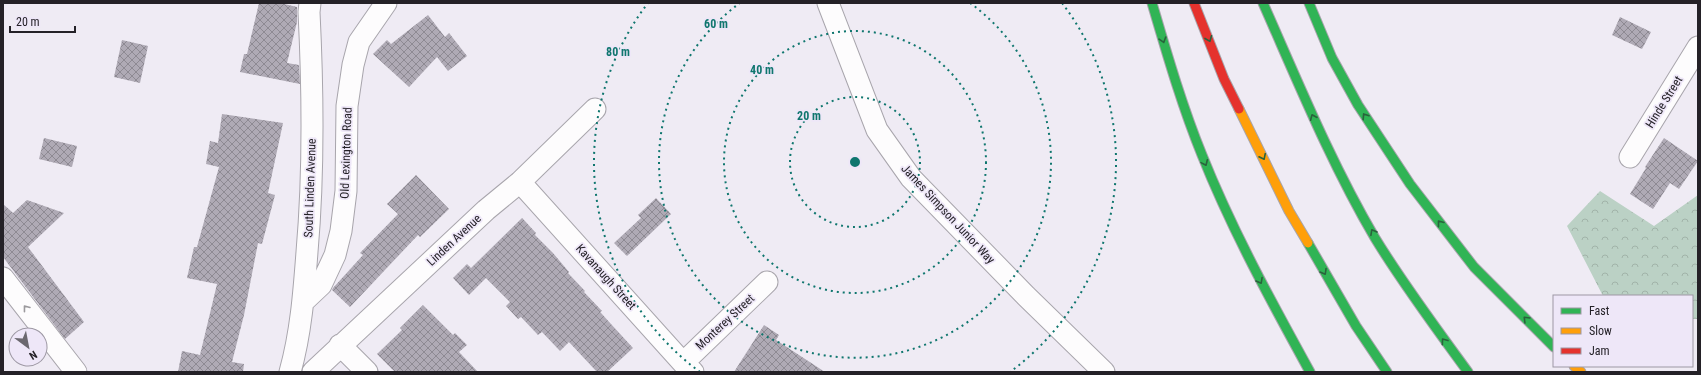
<svg xmlns="http://www.w3.org/2000/svg" width="1701" height="375" viewBox="0 0 1701 375" font-family="'Roboto Condensed',sans-serif">
<style>
.forest{fill:url(#forest-crowns)}
.building{fill:url(#building-cross-hatch)}
.lines{fill:none;stroke-linecap:round;stroke-linejoin:round}
.street-casing{stroke:#a8a5ac;stroke-width:23}
.fast-casing{stroke:#a8a5ac;stroke-width:11}
.slow-casing{stroke:#a8a5ac;stroke-width:11}
.jam-casing{stroke:#a8a5ac;stroke-width:11}
.street{stroke:#fdfcfd;stroke-width:21}
.fast{stroke:#30b455;stroke-width:9}
.slow{stroke:#ff9f0a;stroke-width:9}
.jam{stroke:#e5322d;stroke-width:9}
.oneway{stroke:#29633c}
.oneway2{stroke:#9b999d}
.ring{fill:none;stroke:#0f766e;stroke-width:2;stroke-dasharray:2 4}
.labels{text-anchor:middle;dominant-baseline:central;stroke-width:3.5;stroke-linejoin:round;paint-order:stroke}
.street-label{font-size:12px;fill:#242127;stroke:#eee7f8}
.centre{fill:#0f766e;stroke:#eee7f8;stroke-width:2}
.ring-label{font-size:12px;text-anchor:middle;font-weight:bold;fill:#0f766e;stroke:#eee7f8;stroke-width:3.5;stroke-linejoin:round;paint-order:stroke}
</style>
<defs>
<pattern id="forest-crowns" width="20" height="18" patternUnits="userSpaceOnUse"><rect width="20" height="18" fill="#bbd1c5"/><path d="M2 6a3 3 0 1 1 6 0M12 15a3 3 0 1 1 6 0" fill="none" stroke="#a1b3a9"/></pattern>
<pattern id="building-cross-hatch" width="8" height="8" patternUnits="userSpaceOnUse"><rect width="8" height="8" fill="#afaab5"/><path d="M0 0l8 8M0 8l8-8" fill="none" stroke="#8e8a93"/></pattern>
</defs>
<rect width="100%" height="100%" fill="#efebf4"/>
<path class="forest" d="M1600,191L1654,226L1698,195V319H1692V296H1603L1567,226Z"/>
<path class="building" d="M259,3H280L297,7V22L287,63L299,65L300,84L240,72L244,54H247Z
M428,15L445,37L449,33L467,56L448,71L437,57L409,87L373,54L387,40L391,44Z
M1620,17L1651,32L1642,49L1612,35Z
M122,40L148,46L140,83L114,77Z
M222,114L283,123L268,193L275,195L262,244L258,243L244,315L232,362L244,364L243,372H178L182,351L200,355L217,284L187,278L194,247H197L219,167L206,164L210,141L218,143Z
M44,138L77,146L72,167L39,159Z
M1664,138L1698,161L1679,189L1670,183L1653,209L1630,194L1646,168L1645,167Z
M416,175L449,209L420,237L418,235L350,307L332,290L333,288L363,255L360,253L398,214L387,204Z
M656,198L671,214L627,256L614,243L641,218L638,215Z
M27,200L64,213L28,247L84,322L65,339L3,257V204L13,213Z
M522,218L536,233L535,235L553,253L569,272L568,273L585,291L584,292L602,311L600,312L633,348L607,372H597L569,342L560,351L542,332L538,335L521,317L518,319L506,306L510,302L486,278L469,295L453,278L467,264L471,268Z
M423,305L453,335L455,333L467,345L459,352L478,372H395L377,354L402,330L400,328Z
M764,325L779,335L776,340L825,372H734Z"/>
<g class="lines">
<g class="street-casing">
<path id="street" d="M828,3L877,130L911,178L1026,296L1104,372
M1630,157L1698,47
M520,182L683,363L693,372
M3,278L76,372
M304,301L321,285L335,255L341,231L346,191L347,106L353,65L359,42L386,3
M340,345L367,372
M683,363L767,282
M290,372C301,333 304,292 307,252C314,172 313,92 309,12L310,3
M313,372L486,210L520,182L595,109"/>
</g>
<g class="fast-casing">
<path id="fast" d="M1152,3C1167,54 1182,106 1202,155C1232,230 1271,301 1310,372
M1263,3C1298,82 1331,163 1375,238C1403,284 1436,328 1468,372
M1309,3L1332,58L1358,105L1410,184L1474,267L1554,347
M1308,243L1356,326L1387,372"/>
</g>
<g class="slow-casing">
<path id="slow" d="M1239,109L1289,211L1308,243
M1574,366L1581,372"/>
</g>
<g class="jam-casing">
<path id="jam" d="M1194,3L1224,79L1239,109"/>
</g>
<use href="#street" class="street"/>
<use href="#fast" class="fast"/>
<use href="#slow" class="slow"/>
<use href="#jam" class="jam"/>
</g>
<defs><path id="oneway-chevron" d="M-2-3.5L2.5 0L-2 3.5" fill="none" stroke-width="1.6" stroke-linecap="round" stroke-linejoin="round"/></defs>
<g class="oneway">
<use href="#oneway-chevron" transform="translate(1209 39) rotate(68)"/>
<use href="#oneway-chevron" transform="translate(1163 40) rotate(73)"/>
<use href="#oneway-chevron" transform="translate(1365 116) rotate(-123)"/>
<use href="#oneway-chevron" transform="translate(1313 117) rotate(-113)"/>
<use href="#oneway-chevron" transform="translate(1263 157) rotate(64)"/>
<use href="#oneway-chevron" transform="translate(1205 163) rotate(66)"/>
<use href="#oneway-chevron" transform="translate(1440 223) rotate(-128)"/>
<use href="#oneway-chevron" transform="translate(1373 232) rotate(-119)"/>
<use href="#oneway-chevron" transform="translate(1324 272) rotate(60)"/>
<use href="#oneway-chevron" transform="translate(1260 281) rotate(61)"/>
<use href="#oneway-chevron" transform="translate(1526 319) rotate(-135)"/>
<use href="#oneway-chevron" transform="translate(1444 341) rotate(-126)"/>
</g>
<use class="oneway2" href="#oneway-chevron" transform="translate(26 308) rotate(-128)"/>
<g class="ring">
<circle cx="855" cy="162" r="65"/>
<circle cx="855" cy="162" r="131"/>
<path d="M970 3A196 196 0 1 1 740 3"/>
<path d="M700 372A261 261 0 0 1 648 3M1062 3A261 261 0 0 1 1010 372"/>
</g>
<g class="labels">
<g class="street-label">
<text transform="translate(1664 102) rotate(-58)">Hinde Street</text>
<text transform="translate(346 153) rotate(-88)">Old Lexington Road</text>
<text transform="translate(310 188) rotate(-88)">South Linden Avenue</text>
<text transform="translate(948 214) rotate(47)">James Simpson Junior Way</text>
<text transform="translate(454 240) rotate(-43)">Linden Avenue</text>
<text transform="translate(606 277) rotate(48)">Kavanaugh Street</text>
<text transform="translate(725 322) rotate(-43)">Monterey Street</text>
</g>
</g>
<circle cx="855" cy="162" r="6" class="centre"/>
<g class="ring-label">
<text x="716" y="28">60 m</text>
<text x="618" y="56">80 m</text>
<text x="762" y="74">40 m</text>
<text x="809" y="120">20 m</text>
</g>
<rect width="1701" height="375" fill="none" stroke="#242127" stroke-width="8"/>
<rect x="1553" y="295" width="140" height="72" fill="#eee7f8" stroke="#9d98a4"/>
<rect x="1561" y="308" width="20" height="6" fill="#30b455" stroke="#9d98a4"/>
<text x="1589" y="315" font-size="12" fill="#242127">Fast</text>
<rect x="1561" y="328" width="20" height="6" fill="#ff9f0a" stroke="#9d98a4"/>
<text x="1589" y="335" font-size="12" fill="#242127">Slow</text>
<rect x="1561" y="348" width="20" height="6" fill="#e5322d" stroke="#9d98a4"/>
<text x="1589" y="355" font-size="12" fill="#242127">Jam</text>
<g transform="translate(28 347) rotate(148)"><circle r="19" fill="#eee7f8" stroke="#9d98a4"/>
<path d="M0-3L7 15L0 10L-7 15Z" fill="#6b686f"/>
<text y="-6" font-size="11" font-weight="bold" text-anchor="middle" fill="#242127">N</text>
</g>
<path d="M10 26v6h65v-6" fill="none" stroke="#242127" stroke-width="2"/>
<text x="16" y="26" font-size="12" fill="#242127" stroke="#eee7f8" stroke-width="3" paint-order="stroke">20 m</text>
</svg>
